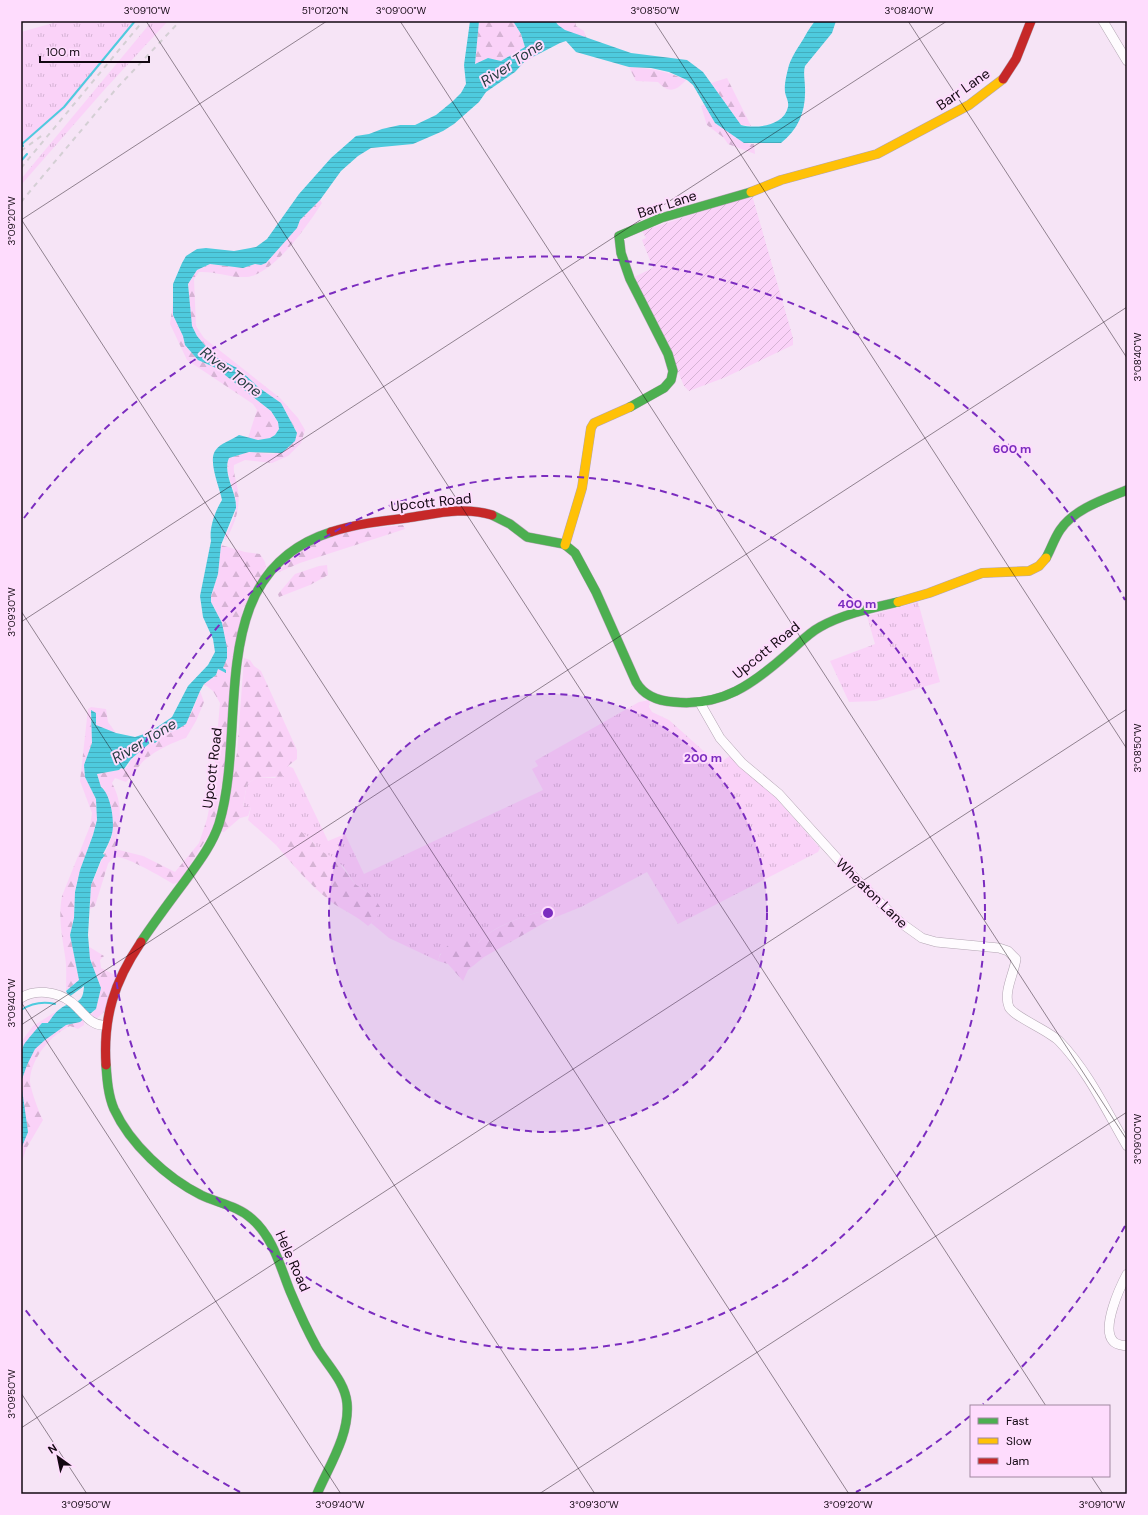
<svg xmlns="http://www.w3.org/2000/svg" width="1148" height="1515" viewBox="0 0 1148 1515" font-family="'DM Sans',sans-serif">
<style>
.grass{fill:url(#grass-tufts)}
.forest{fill:url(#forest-firs)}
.garden{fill:url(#garden-furrows)}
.water{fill:url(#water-rules)}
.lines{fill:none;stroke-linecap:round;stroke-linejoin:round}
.stream{stroke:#4ecbde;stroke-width:2}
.street-casing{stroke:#b3a5b3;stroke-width:10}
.fast-casing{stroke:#b3a5b3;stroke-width:10}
.slow-casing{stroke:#b3a5b3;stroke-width:10}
.jam-casing{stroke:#b3a5b3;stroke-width:10}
.street{stroke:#fefbfe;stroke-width:9}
.fast{stroke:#4caf50;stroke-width:9}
.slow{stroke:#ffc107;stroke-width:9}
.jam{stroke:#c62828;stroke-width:9}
.rail{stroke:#d4cfd4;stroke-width:2;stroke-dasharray:5 5;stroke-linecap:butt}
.ticks{fill:none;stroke:#130812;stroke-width:1;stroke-opacity:0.45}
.ring{fill:none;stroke:#7b2cbf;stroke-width:2;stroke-dasharray:7 5}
.labels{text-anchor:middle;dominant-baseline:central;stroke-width:4;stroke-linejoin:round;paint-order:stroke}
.street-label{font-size:14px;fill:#130812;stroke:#fedcfd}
.water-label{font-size:15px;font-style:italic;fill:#243d40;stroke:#fedcfd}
.centre{fill:#7b2cbf;stroke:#fedcfd;stroke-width:2}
.ring-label{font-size:12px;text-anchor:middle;font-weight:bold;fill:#7b2cbf;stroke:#fedcfd;stroke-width:4;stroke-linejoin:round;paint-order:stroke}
.neatline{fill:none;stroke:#130812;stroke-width:1.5}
.ticks-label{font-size:10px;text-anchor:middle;fill:#130812}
</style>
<defs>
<pattern id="grass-tufts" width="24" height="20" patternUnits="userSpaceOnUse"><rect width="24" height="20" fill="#fad2f8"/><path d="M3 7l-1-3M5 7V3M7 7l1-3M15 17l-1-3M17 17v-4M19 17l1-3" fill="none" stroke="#d5b3d4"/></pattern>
<pattern id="forest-firs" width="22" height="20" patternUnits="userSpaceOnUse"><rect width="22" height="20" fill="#fad2f8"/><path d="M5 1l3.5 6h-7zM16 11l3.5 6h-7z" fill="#d5b3d4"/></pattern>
<pattern id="garden-furrows" width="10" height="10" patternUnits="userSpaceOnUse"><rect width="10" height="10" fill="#fad2f8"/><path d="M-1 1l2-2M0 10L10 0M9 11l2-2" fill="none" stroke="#d5b3d4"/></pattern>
<pattern id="water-rules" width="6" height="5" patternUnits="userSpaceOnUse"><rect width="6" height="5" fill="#4ecbde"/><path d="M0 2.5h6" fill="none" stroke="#43adbd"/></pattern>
</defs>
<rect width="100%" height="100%" fill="#f6e4f6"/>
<path class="grass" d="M60,21H136L65,109L21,146V32Z
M152,21H168L105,89L21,185V179Z
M918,602L940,682L876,701L849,702L830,661L875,644L867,616Z
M650,700L649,707L652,712L669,720L718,764L731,755L768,789L820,848L818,852L678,924L647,872L581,907L551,919V914L548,910C528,914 490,927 478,943H471L440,954L438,961L389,938L371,923L377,918L366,891L355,884L343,866L317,849L310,837L283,838L276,845L248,820L251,807H243L247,784L256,778H275L288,766L293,768L328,841L345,834L364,874L543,790L532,769L538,766L535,761L639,702Z"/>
<path class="forest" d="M479,21H513L521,34L525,47L501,61L488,58L475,64Z
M555,21H575L576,26L584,31L586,38C576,34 560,31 555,21Z
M629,67C650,68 667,71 686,80C676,91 669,94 658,82L636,81Z
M727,78L751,126L741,125L711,83Z
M705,104L715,123L749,144H754L755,154L728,144L724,138L707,125L701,106Z
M320,200L322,203C308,225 274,274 247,277C230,278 216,271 199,272L194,279L196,326L204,338L280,398L298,418L305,430L301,443L288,456L272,463L245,460L234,465C233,473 236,478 237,486C242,506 235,523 226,540L224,539C228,529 237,515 236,504C236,488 223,473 229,458L249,452L274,454L297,433L281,403L258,387L239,369L214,356L197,336L192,326L188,284L197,270L210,264L243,268L255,264L297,228L300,220Z
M173,302V315L183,336L185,345L198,360L216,368L271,411L278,422L279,429L275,435L270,438L258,440L248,438L257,410L253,404L187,360L170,324Z
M403,525L405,529L300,563L277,573L301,548L347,531Z
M221,545L245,552L260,554L265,562L266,567L243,608L226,763L213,828L179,882L173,884C162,877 129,858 118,857C113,857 110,861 108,864L95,906L90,909L91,885L112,836V812L108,799L104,789L101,787L97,774L119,770L128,766L131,759L150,743H155L165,734L191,714L200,691L204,702L196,721L186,738C173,742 148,754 140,765C135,771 132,777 126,782L115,778L112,783C124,805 120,825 115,849L143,856L175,872L199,843L207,819L212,794L220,703L213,691L204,684L216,675L218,669L223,668L224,666L222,623L211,602V596L218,574Z
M327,565L328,575L310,585L279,597L278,594L295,574L319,566Z
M244,658L250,660L254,666L261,671L297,750V759L288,766L286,776L256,778L247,784L243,806L251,807L248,816L240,818L224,832L220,831L237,753Z
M91,707L106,709L108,722L116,733L96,725L91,713L92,743L84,765L85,777L96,799L97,820L93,835L80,870L75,892L74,918L70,934L79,980L66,991C66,979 67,967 65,956C62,935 58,917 62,896L90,826L92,813L80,781L88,709Z
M300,831L310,838L317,849L336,859L355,884L373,896L380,907L377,918L368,926C356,915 342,910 330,901C310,885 292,864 276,845L283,838Z
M548,910L551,914V919L484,957L468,970L463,981L448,964L438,961C442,948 453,939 466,936L471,943H478C491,927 528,914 548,910Z
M88,946L104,956L100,960L101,968L117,976L104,1012L95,1020L89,1016L96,1009L101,988L90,959Z
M60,1009L84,1020V1025L78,1029L70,1026C51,1035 32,1057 30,1079C29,1086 39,1113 43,1120L26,1149L21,1165V1042L33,1026Z"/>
<path class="garden" d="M752,195L793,338V345L726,377L689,391L684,386L669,350L634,277L653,268L642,240L646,238L642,231Z"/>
<path class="water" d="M470,21H479L475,64L488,58L501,61L525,47L521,34L513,21H555L558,25L565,30L631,53L687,60L703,72L741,125C756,129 784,126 788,107C789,101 786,98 785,92C784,84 787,73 789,65C791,59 794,54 797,49C804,39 807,31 815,21H836L832,33L805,66C803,73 805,80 805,88C806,110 799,129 781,143H744L715,123L693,85L687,80L669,72L651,68L629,67L576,52L566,41L560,43L525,61L515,72L486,92L479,102L454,124L443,131L413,144L371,148L358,156L341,171L320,200L300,220L297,228L266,263L261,265L255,264L243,268L210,264L197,270L188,284L192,326L197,336L214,356L239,369L258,387L281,403L297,433L295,441L282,453L249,452L229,458C222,474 237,492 236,508L221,545L218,574L211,596V602L222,623L227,648V658L223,668L226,670V673L218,669L216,675L204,684L200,691L186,724L178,729L165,734L155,743H150L131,759L124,769L121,768L119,770L97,774L101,787C111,794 116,825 111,837C109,843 106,848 103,854L105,855L101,860L91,885L88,935L90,959L101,988L96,1009L80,1022L66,1025L45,1040L35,1049L27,1065L21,1082L28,1132L21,1149V1051C23,1049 23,1045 25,1043C30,1036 36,1030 42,1023H48C51,1019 55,1012 60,1009C72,999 83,1008 84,986L69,997L66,991L79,980L70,935L74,918L75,892L80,870L93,835L97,820L96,799L85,777L84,765L92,743L91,710L96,713V725L116,733L135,737L150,732L172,717L188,686L208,665L215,652L213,639L203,617L200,596L211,541C209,528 215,511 222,500C220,488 208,462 215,451C220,443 232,440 239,435L258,440L270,438L275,435L279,429L278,422L271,411L216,368L198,360L185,345L183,336L173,315V284L182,263L186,256L197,249L206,248L234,251L256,247L267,239L299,194L331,158L356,136L369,134L382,129L400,125H415L436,115L453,101L461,93L466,84L464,65Z"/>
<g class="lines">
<path class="stream" d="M23,146L22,144L64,107L135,21
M21,161L27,154
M21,1010C32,1003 42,1001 55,1004"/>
<g class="street-casing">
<path id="street" d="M1103,21L1127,61
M700,703L720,738L742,763L779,794L853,876L901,923L922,938L936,942L999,948L1008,951L1016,959C1014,974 1003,992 1009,1007C1014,1017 1048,1030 1059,1041C1088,1071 1106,1110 1127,1146
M21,998C35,989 57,991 71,1002C82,1010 90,1027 106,1025
M1127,1274C1120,1287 1101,1328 1113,1341C1116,1345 1122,1345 1127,1346"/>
</g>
<g class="fast-casing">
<path id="fast" d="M630,407L664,388L671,380L673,371L668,354L630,279L621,253L619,236L661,218L751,192
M492,515L510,524L527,537L564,544L575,553L596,592L636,682C644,696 658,701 674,702C722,707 753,684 787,654C798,645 807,634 820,627C843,614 872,608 898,602
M1046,558C1051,549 1054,539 1060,530C1074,509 1105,499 1127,490
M141,942C155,921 170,901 185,881C198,863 212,845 219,824C249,724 202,573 331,532
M106,1065C107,1079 108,1095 114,1109C130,1144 167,1178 201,1195C218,1203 238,1206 252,1219C273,1237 280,1266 290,1291C298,1310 307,1330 317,1348C328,1366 345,1382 347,1403C350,1434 329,1466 317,1494"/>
</g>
<g class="slow-casing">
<path id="slow" d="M751,192L781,180L877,154L969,105L1003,79
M565,545L582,488L591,428L594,423L630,407
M898,602L929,593L982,573L1029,571L1039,566L1046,558"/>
</g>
<g class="jam-casing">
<path id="jam" d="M1003,79L1016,59L1031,21
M331,532C356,524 381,521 407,518C435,514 464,506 492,515
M106,1065C103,1017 114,982 141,942"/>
</g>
<use href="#street" class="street"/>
<use href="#fast" class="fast"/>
<use href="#slow" class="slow"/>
<use href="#jam" class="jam"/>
<path class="rail" d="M21,22L24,21
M21,151L44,134
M21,168L143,21
M21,202L116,89L180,21"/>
</g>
<path class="ticks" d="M146,21L1046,1406M400,21L1127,1140M654,21L1127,749M908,21L1127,358M21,219L849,1494M21,220L327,21M21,611L595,1494M21,622L947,21M21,1002L341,1494M21,1025L1127,307M21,1393L87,1494M21,1428L1127,709M1091,1476L1103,1494M539,1494L1127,1112"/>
<circle cx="548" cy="913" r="219" fill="#7b2cbf" fill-opacity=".12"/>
<g class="ring">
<circle cx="548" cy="913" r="219"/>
<circle cx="548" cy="913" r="437"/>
<path d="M1125 1226A656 656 0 0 1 983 1404M970 1416A656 656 0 0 1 856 1492M240 1492A656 656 0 0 1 24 1308M24 518A656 656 0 0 1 1125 600"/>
</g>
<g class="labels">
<g class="street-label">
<text transform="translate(963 89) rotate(-35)">Barr Lane</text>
<text transform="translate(667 204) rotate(-18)">Barr Lane</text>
<text transform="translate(431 502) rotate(-6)">Upcott Road</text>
<text transform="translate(766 650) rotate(-39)">Upcott Road</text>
<text transform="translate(212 768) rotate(-83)">Upcott Road</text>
<text transform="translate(872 893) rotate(44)">Wheaton Lane</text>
<text transform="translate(293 1261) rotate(66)">Hele Road</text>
</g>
<g class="water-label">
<text transform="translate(512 63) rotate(-34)">River Tone</text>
<text transform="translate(231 372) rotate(37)">River Tone</text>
<text transform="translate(144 741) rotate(-31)">River Tone</text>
</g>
</g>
<circle cx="548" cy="913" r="6" class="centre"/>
<g class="ring-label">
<text x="1012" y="453">600 m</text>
<text x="857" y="608">400 m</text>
<text x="703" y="762">200 m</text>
</g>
<rect width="1148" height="1515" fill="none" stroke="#fedcfd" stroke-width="44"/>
<rect x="970" y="1405" width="140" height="72" fill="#fedcfd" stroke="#a0879f"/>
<rect x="978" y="1418" width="20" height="6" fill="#4caf50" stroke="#a0879f"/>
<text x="1006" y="1425" font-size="12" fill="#130812">Fast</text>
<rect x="978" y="1438" width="20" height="6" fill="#ffc107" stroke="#a0879f"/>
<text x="1006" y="1445" font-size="12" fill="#130812">Slow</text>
<rect x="978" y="1458" width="20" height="6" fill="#c62828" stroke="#a0879f"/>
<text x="1006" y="1465" font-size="12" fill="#130812">Jam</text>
<g transform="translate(58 1457) rotate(327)" stroke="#fedcfd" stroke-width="3" paint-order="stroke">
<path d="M0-3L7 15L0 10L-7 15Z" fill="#130812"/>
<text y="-6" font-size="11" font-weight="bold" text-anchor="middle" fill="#130812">N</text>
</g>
<path d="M40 56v6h109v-6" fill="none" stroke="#130812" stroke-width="2"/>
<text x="46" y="56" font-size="12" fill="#130812" stroke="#fedcfd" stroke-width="3" paint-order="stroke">100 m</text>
<rect x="22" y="22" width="1104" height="1471" class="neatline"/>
<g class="ticks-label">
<text x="147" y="14">3°09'10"W</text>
<text x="325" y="14">51°01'20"N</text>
<text x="401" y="14">3°09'00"W</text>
<text x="655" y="14">3°08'50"W</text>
<text x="909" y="14">3°08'40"W</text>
<text transform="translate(11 221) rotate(-90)" y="4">3°09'20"W</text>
<text transform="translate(1137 357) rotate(-90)" y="4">3°08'40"W</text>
<text transform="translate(11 612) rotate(-90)" y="4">3°09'30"W</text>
<text transform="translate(1137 748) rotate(-90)" y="4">3°08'50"W</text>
<text transform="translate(11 1003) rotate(-90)" y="4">3°09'40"W</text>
<text transform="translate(1137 1139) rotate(-90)" y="4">3°09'00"W</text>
<text transform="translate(11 1394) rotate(-90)" y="4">3°09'50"W</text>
<text x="86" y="1508">3°09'50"W</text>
<text x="340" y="1508">3°09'40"W</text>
<text x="594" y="1508">3°09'30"W</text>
<text x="848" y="1508">3°09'20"W</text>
<text x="1102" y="1508">3°09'10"W</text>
</g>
</svg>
